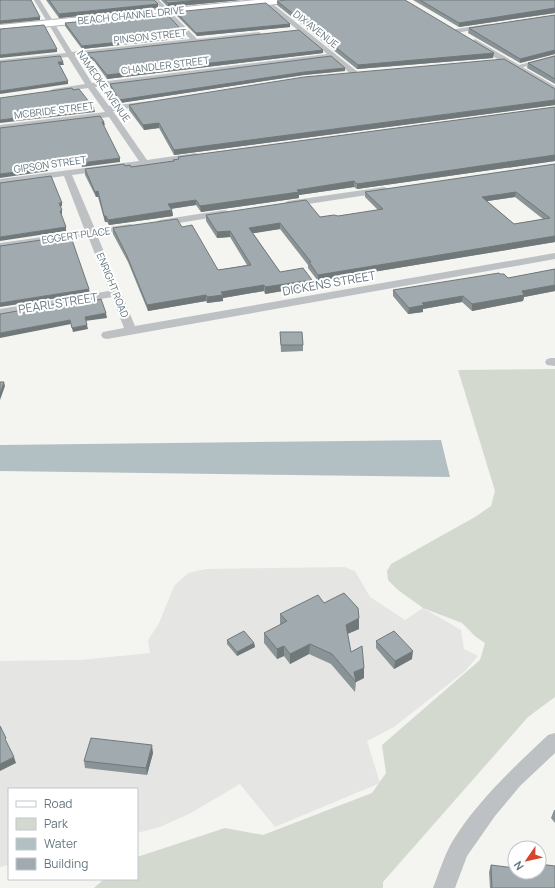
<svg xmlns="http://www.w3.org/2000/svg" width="555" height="888" viewBox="0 0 555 888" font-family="Manrope,sans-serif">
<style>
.built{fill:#e5e5e4}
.green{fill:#d4d9d0}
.water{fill:#b2c0c3}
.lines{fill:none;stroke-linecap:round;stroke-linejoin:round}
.primary-casing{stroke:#b1b5b8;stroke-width:2}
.minor{fill:#bdc1c4;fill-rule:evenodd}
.tertiary{fill:#bdc1c4;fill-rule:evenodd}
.primary{fill:#fff;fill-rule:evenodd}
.wall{fill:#8a9396;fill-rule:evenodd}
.shaded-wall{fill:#71787a}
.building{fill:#a1abaf;stroke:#71787a;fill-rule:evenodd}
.labels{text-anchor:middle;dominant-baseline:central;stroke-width:4;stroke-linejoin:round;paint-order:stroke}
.far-street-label{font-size:10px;fill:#657680;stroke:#fff}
.street-label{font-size:12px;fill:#657680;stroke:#fff}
</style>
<rect width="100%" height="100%" fill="#f4f4f0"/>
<path class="built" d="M344,567L355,571L370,597L405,620L423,608L461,630L464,649L478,656L464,672L394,727L367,741L380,783L275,827L240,784L189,814L160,827L137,833V789H9V865L0,867V661L80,660L150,653L148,640L159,623L174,586L188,573L206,569Z"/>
<path class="green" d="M555,369V697L528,717L383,882V888H94L104,879H137V857L225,828L263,835L372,793L386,773L382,745L480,660L485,643L476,637L462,623L423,608L398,590L388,580L387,571L391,564L475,517L491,506L495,491L458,370Z"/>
<path class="water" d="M441,440L450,477L0,471V445Z"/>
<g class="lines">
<g class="primary-casing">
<path id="primary" d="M256,0H291L286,3L0,31V25Z"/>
</g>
<path class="minor" d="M34,0H40L72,52L190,39L153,0H159L197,39L259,32L262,34L259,36L75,56L92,83L327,54L261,0H268L359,73L355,75H352L331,57L95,87L109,106L151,101L152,103L148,105L113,111L147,160L196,153L200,156L196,159L72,175L95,229L131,224L136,227L131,230L97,235L135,326L555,253V259L107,339L103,338L101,335L103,332L124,328L112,297L0,317V309L109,291L88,236L0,249V243L85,231L64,176L0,185V179L139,161L109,117L0,131V125L105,112L88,88L53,93L49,91L53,89L85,84L68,57L0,64V60L66,53Z
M488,24L491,26L490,27L456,33L453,31L456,29Z
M555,55V59L516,69L512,67Z
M384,187L387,188L389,190L387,192L288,207L283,204L288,201Z
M224,210L228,211L229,213L228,215L160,226L155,223L160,220Z
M551,358H555V366L547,365L545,362L547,359Z
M555,733V753L520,786L495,816L467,856L455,888H433C439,873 444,856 452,842C477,801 513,768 548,735Z"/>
<path class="tertiary" d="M475,39L555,86V93L472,44L471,42Z"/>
<use href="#primary" class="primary"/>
</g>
<path class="wall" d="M46,0H154L158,8L59,18Z
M161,0H241L168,7Z
M413,0H555V13L459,27Z
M277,1L493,58L357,69L277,5Z
M176,12L290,24V27L197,36L176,15Z
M555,15V54L520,63L468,33L469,28Z
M65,23L186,35V38L82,49L65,26Z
M323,50V53L107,79L94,61L90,60L87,56V53Z
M555,56V84L527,68L528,63Z
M345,71L304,75L120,103L110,87V84Z
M555,89V105L174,155L159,128L144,130L129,110V105Z
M555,107V161L357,189L354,187L299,195V198L201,212L196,205L171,209L172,210L173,216L109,225L107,222H105L98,197H96L85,175V169L125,166L131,167L173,161V160L178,159V157Z
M555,164V242L318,281L308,268V265L280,229L253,233L280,272L312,280V286L265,294L264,291L223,298V301L207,303L206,301L148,311L128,262L113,234V228L182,227L218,270L247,265L230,237L217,238L206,221V215L320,217L338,216L378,210L365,197V192ZM515,197L543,219L514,224L487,201Z
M555,269V291L524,297L523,301L472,311L462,302L423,309V312L408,314L393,296V290L508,278Z
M280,332L303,345V351L281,352Z
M324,603L359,629L347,634L351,652L364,668V678L356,682L355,692L331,664L309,654L290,664L284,656L277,659L264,643V633L280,625V614Z
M227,640L254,643L255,647L237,656L227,644Z
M376,641L412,659L394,669L376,648Z
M153,753L147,775L85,768L84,761Z
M554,810H555V823L551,818Z
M491,865L555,888H490L489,872Z"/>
<path class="shaded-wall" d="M199,0H241L168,7V3Z
M158,4V8L59,18V14Z
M555,8V13L459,27V23Z
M40,17V20L0,24V21Z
M290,24V27L197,36L196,33Z
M186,35V38L82,49V46Z
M57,49V52L0,58V55Z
M323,50V53L107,79V75Z
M555,50V54L520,63V59Z
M494,53L493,58L357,69L358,65Z
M58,62H63L64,65H59Z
M345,68V71L304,75L120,103L119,100L304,72Z
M68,81V84L0,94V91Z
M555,100V105L174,155V150Z
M94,108L95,112L0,123V120Z
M102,122H104L105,125L102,126Z
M159,123V128L144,130L143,125Z
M555,155V161L357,189V184Z
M120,158V162L82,167L81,163Z
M79,159L80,162L46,167V163Z
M48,168V171L0,178V174Z
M354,181V187L299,195V198L201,212L200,206Z
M98,191V197H96L95,192Z
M516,192L515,197L481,202L482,197Z
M196,200V205L169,209L168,204Z
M59,203H62V206L60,207Z
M62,210V214H60V211Z
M172,210L173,216L109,225L108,220Z
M104,216H106L107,222H105Z
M280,223V229L249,234V228Z
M66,227V231L0,241V237Z
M230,231V237L217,238V232Z
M555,236V242L318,281V275Z
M312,280V286L265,294V287Z
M264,285V291L223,298V301L207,303V297L221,292Z
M555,285V291L524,297L523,301L472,311V304L522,291Z
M89,289L90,293L0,307V303Z
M206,295V301L148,311L147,305Z
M463,296L462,302L423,309V312L408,314L409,308L422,303Z
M106,313L107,318L85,321V317Z
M70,320L71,324L0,338V333Z
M87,325L88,329L73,332L72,328Z
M4,382L5,386L0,400V394Z
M359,618V629L345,635L346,625Z
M254,643L255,647L237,656V652Z
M310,644L309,654L290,664V654Z
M284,646V656L277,659V649Z
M413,651L412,659L394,669L395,661Z
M364,668V678L356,682L354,672Z
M152,745L153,753L147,775L146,768Z
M14,757L16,763L0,771V764Z"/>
<path class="building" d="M0,0H31L40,17L0,21Z
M49,0H154L158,4L59,14Z
M165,0H199L168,3Z
M287,0H405L494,53L358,65L277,1Z
M420,0H555V8L459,23Z
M266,3L290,24L196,33L176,12Z
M166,13L186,35L82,46L65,23Z
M555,15V50L520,59L469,28Z
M44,25L57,49L0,55V29Z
M299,30L323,50L107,75L93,58L90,57L87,53Z
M60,56L63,62H58L68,81L0,91V62Z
M331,56L345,68L304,72L119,100L110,84Z
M555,56V79L528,63Z
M504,59L555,89V100L174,150L159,123L143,125L129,105L304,77Z
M72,88L73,90L79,89L94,108L0,120V98Z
M555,107V155L357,184L354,181L297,190L299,192L200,206L196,200L168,204L172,210L108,220L106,216H104L98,191L95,192L85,169L124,164L125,166L130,165L131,167L174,161L173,160L179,159L178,157Z
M100,116L104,122H102L120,158L81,163L79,159L46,163L48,168L0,174V128Z
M555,164V236L318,275L309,262H311L280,223L249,228L280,272L303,268L312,280L265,287L264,285L221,292L223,295L207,297L206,295L147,305L127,256L113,228L177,219L182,227L192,225L218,270L251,265L230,231L217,232L206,215L306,200L320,217L334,215L338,216L383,209L365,192ZM516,192L550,218L514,224L482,197Z
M51,176L62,203H59L62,210L60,211L66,227L0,237V183Z
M69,236L71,237L89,289L0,303V246Z
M555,269V285L522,291L524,295L472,304L463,296L422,303L424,305L409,308L393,290L499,273L500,274H504L508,278Z
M92,298L93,301L101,299L106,313L85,317L87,325L72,328L70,320L0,333V314Z
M280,332H302L303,345H281Z
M0,382H4L0,394Z
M344,593L358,608L359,618L346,625L351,652L362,646L364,668L354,672L356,682L332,654L310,644L290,654L284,646L277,649L264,633L287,621L280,614L318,595L324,603Z
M244,631L254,643L237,652L227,640Z
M394,631L413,651L395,661L376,641Z
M0,726L6,738L5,739L14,757L0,764Z
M91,738L152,745L146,768L84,761Z
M539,864L555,866V888H492L491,865L515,868V872H539Z"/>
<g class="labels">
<g class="far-street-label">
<text transform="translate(131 15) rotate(-6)">BEACH CHANNEL DRIVE</text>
<text transform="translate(316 29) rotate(38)">DIX AVENUE</text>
<text transform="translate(150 36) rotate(-6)">PINSON STREET</text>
<text transform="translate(165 65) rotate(-7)">CHANDLER STREET</text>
<text transform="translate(104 86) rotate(55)">NAMEOKE AVENUE</text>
<text transform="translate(54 110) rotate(-7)">MCBRIDE STREET</text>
<text transform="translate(50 164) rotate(-8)">GIPSON STREET</text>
<text transform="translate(76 235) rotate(-8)">EGGERT PLACE</text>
<text transform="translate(113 285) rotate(68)">ENRIGHT ROAD</text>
</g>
<g class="street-label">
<text transform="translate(329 283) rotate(-10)">DICKENS STREET</text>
<text transform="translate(58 303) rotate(-9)">PEARL STREET</text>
</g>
</g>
<rect x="8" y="788" width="130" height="92" fill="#ffffff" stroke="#c1c8cc"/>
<rect x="16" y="801" width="20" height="6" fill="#ffffff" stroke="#c1c8cc"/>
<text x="44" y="808" font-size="12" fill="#657680">Road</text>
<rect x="16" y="818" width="20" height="12" fill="#d4d9d0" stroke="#c1c8cc"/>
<text x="44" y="828" font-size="12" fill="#657680">Park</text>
<rect x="16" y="838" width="20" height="12" fill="#b2c0c3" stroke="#c1c8cc"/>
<text x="44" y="848" font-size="12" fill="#657680">Water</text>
<rect x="16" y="858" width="20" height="12" fill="#a1abaf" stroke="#c1c8cc"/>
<text x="44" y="868" font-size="12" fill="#657680">Building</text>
<g transform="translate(527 860) rotate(236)"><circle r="19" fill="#ffffff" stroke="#c1c8cc"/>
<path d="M0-3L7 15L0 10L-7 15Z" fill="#d9452c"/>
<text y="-6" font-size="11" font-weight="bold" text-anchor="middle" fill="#657680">N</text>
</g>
</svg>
